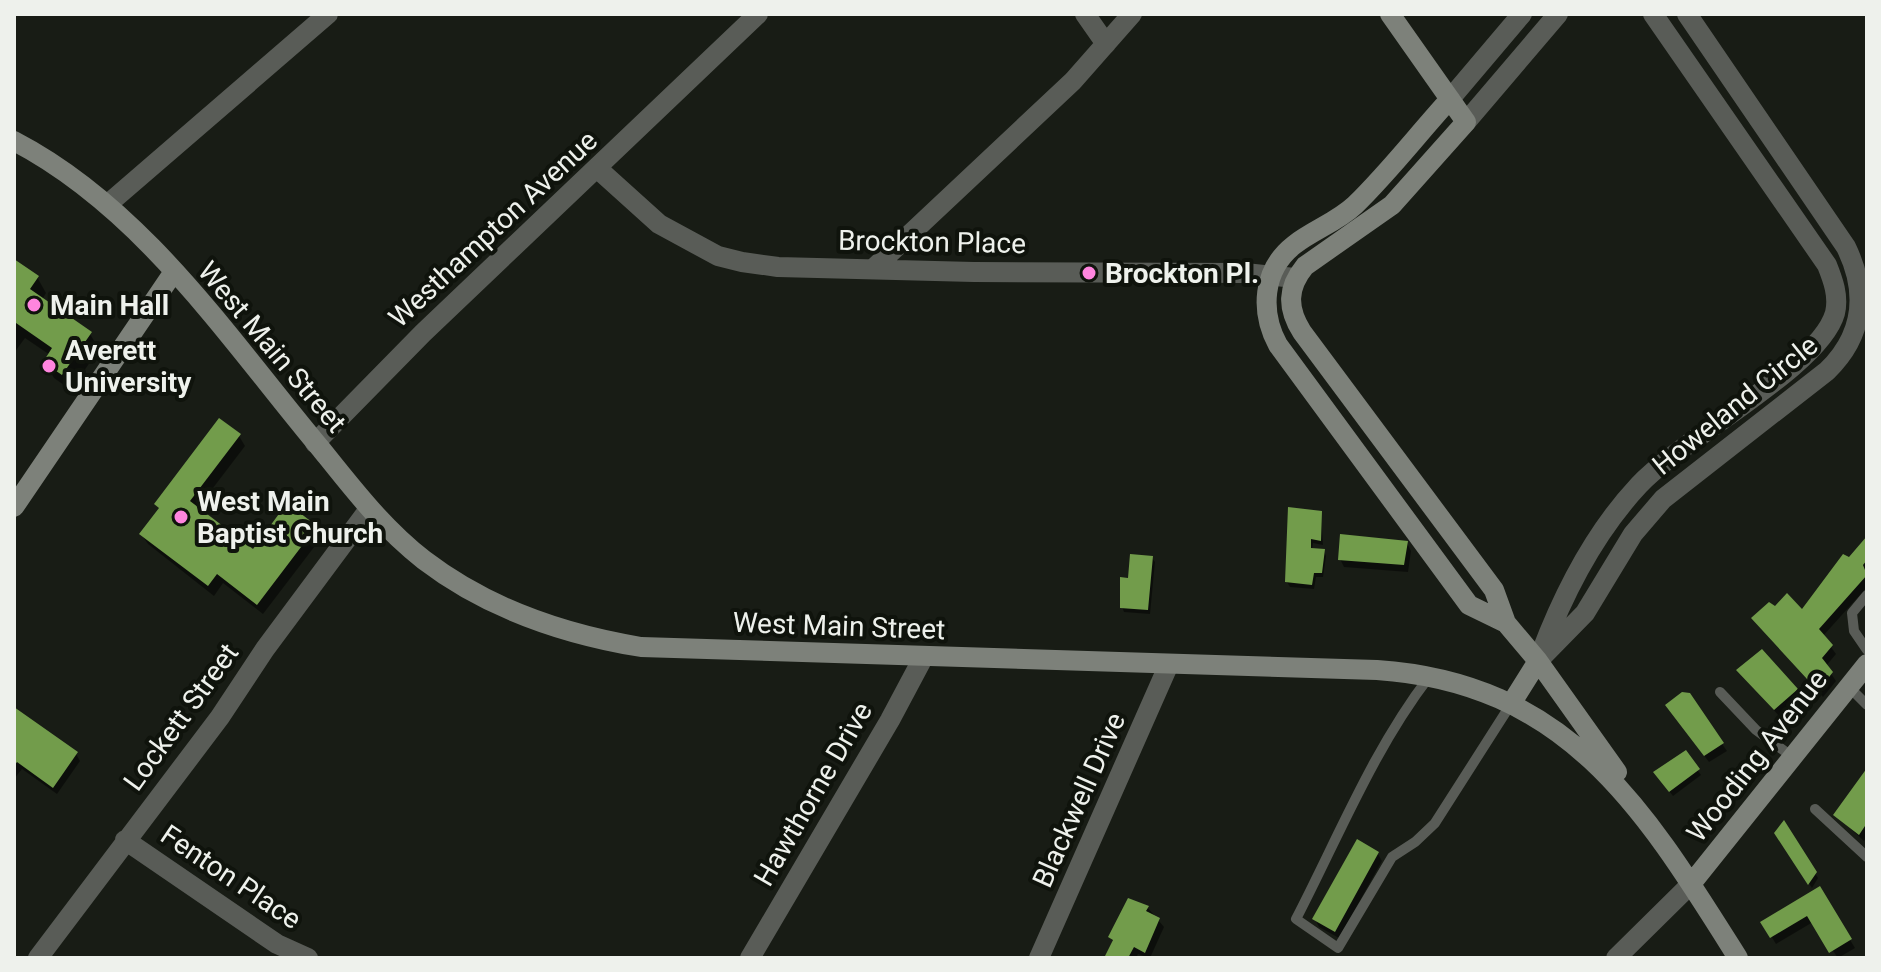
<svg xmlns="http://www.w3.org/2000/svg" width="1881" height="972" viewBox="0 0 1881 972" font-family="Roboto,sans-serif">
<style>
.shadow{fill:#0007}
.building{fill:#729c4b}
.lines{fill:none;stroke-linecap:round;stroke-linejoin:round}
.lane{stroke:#595c57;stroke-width:10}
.street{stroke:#595c57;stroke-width:20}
.secondary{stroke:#7d817a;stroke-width:20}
.poi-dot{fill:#ff85de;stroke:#0f130c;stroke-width:3}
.labels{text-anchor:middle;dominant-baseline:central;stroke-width:8;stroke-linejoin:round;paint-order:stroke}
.street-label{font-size:28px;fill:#eef1ec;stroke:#0f130c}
.poi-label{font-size:28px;font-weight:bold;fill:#eef1ec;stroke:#0f130c;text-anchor:start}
</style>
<rect width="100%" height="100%" fill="#181c15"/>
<path class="shadow" d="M14,262L37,277L46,293L42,300L90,334L99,349L71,390L54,378L45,362L50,355L25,338L14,353Z
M239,436L245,446L197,509L253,552L315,527L321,538L263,614L223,583L214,596L148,544L141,534Z
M1321,513L1323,545L1313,543L1312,550L1324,551L1326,556L1323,577H1316L1314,589L1290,587L1287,582Z
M1867,539V587L1823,636L1836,654L1826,666L1836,681L1823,697L1753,619L1802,612Z
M1407,543L1411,551L1408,572L1344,567L1340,559Z
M1152,558L1155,562L1150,614L1124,612L1122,607L1130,580Z
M1738,670L1796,690L1800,698L1779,716Z
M14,709L76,754L80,761L57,794L22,769L14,779Z
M1672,713L1722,744L1727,751L1709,762Z
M1685,753L1701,775L1673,796L1658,777Z
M1867,773V836L1864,841L1836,815Z
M1783,824L1818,878L1812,888L1776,833Z
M1378,854L1382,861L1339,938L1319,927L1315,919Z
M1819,889L1855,948L1838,958L1813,922L1776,944L1763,923Z
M1148,908L1164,927L1150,958L1138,954L1136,958H1106L1114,943L1110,937Z"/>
<path class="building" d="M14,259L39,276L30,289L92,332L62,375L43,362L52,348L16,323L14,326Z
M219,418L241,434L190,501L253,549L287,503L317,526L257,605L217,574L208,586L139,534L159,508L154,504Z
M1288,507L1322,511L1321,541L1311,539V548L1325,549L1322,573H1314L1312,585L1285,582Z
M1340,534L1408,541L1404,565L1338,560Z
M1867,536V560L1863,565L1867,575L1819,629L1833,645L1822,658L1833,672L1818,691L1751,618L1769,602L1775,606L1787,593L1802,609L1843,554L1849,557Z
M1130,554L1153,556L1148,610L1120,608V577L1128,578Z
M1762,649L1798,689L1774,710L1736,670Z
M1682,692L1690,693L1724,743L1704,756L1665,705Z
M14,707L78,752L53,788L17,762L14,766Z
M1686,750L1700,769L1669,792L1653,772Z
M1867,768V823L1859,835L1833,815Z
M1784,820L1817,872L1808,885L1774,833Z
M1357,839L1379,852L1335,932L1312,919Z
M1820,886L1852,939L1829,953L1807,916L1770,938L1760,922Z
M1128,898L1149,906L1146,911L1160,918L1145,953L1134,947L1128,958H1104L1113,940L1108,937Z"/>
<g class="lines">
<path class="lane" d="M1867,595L1852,613L1854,631L1867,650
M1429,677C1373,750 1338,838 1296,919L1338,948L1392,857L1415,842L1435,823L1511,704
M1849,687L1867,705
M1720,692L1756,730L1794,758
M1815,809L1867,857"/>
<path class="street" d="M1085,14L1106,44
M1450,99L1522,14
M1466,122L1558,14
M598,169L659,224L718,256L742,262L778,267L974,272L1245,273L1295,278
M108,204L328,14
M874,268L1073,81L1132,14
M315,443L423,333L758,14
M1541,653C1564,592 1594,533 1639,485C1684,437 1820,367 1835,313C1839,296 1833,280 1827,265L1653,14
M1538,661L1585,613L1633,534L1663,499L1827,371C1864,335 1868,292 1846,247L1687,14
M125,840L277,944L308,958
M38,958L220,717L265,649L369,509
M750,958L890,720L923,658
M1039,958L1169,664
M1616,958L1691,884"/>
<path class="secondary" d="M1390,14L1466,122L1392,205L1305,266C1287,288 1287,308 1302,332L1494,590L1506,623L1538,661L1511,704
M1450,99C1418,134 1389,172 1355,205C1337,222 1313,230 1294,245C1262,270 1260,312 1278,345L1469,605L1506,623
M14,141C143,208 229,339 321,449C353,489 383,528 424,560C488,609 562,634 641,647L1377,670C1569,683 1645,810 1738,958
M14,507L173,273
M1538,661L1617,772
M1691,884L1867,664"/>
</g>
<g class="poi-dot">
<circle cx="1089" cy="273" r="8"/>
<circle cx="34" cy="305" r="8"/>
<circle cx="49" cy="366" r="8"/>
<circle cx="181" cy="517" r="8"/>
</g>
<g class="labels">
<g class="street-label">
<text transform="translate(493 229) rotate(-43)">Westhampton Avenue</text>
<text transform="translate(932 242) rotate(1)">Brockton Place</text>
<text transform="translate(272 347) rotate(50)">West Main Street</text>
<text transform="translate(1735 405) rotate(-39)">Howeland Circle</text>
<text transform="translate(839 626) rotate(2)">West Main Street</text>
<text transform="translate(181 717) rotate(-54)">Lockett Street</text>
<text transform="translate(1757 756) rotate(-52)">Wooding Avenue</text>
<text transform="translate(813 794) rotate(-60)">Hawthorne Drive</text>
<text transform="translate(1079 800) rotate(-66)">Blackwell Drive</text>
<text transform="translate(231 877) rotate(34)">Fenton Place</text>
</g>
<g class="poi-label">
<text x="1105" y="273">Brockton Pl.</text>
<text x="50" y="305">Main Hall</text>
<text x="65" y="350">Averett<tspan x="65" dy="32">University</tspan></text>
<text x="197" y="501">West Main<tspan x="197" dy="32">Baptist Church</tspan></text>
</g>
</g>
<rect width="1881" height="972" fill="none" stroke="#eef1ec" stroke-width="32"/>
</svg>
